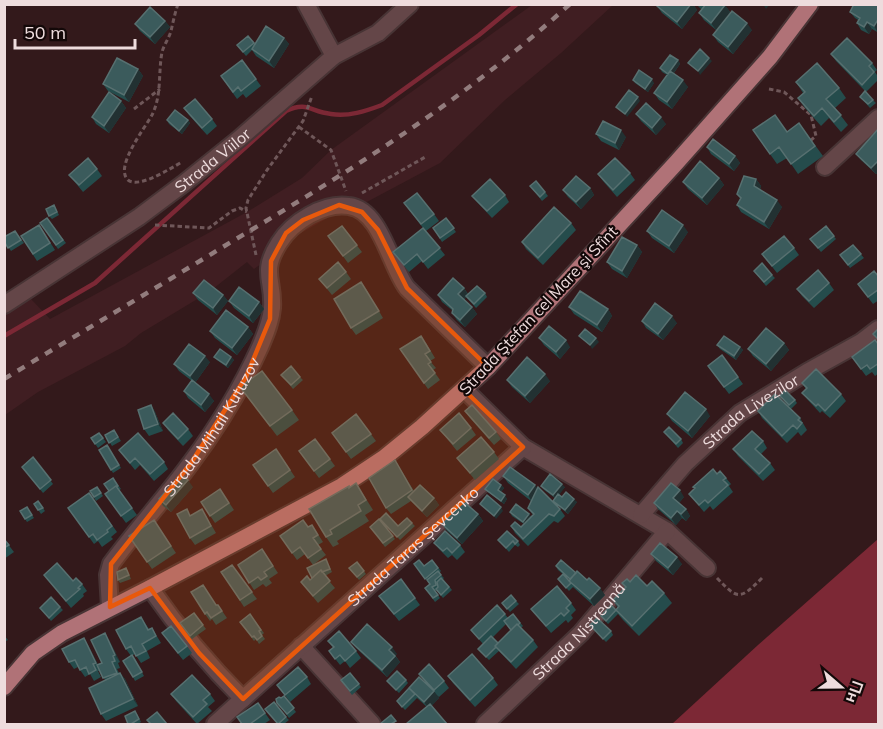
<svg xmlns="http://www.w3.org/2000/svg" width="883" height="729" viewBox="0 0 883 729" font-family="Mulish,sans-serif">
<style>
.built{fill:#401e22}
.water{fill:#7c2835}
.lines{fill:none;stroke-linecap:round;stroke-linejoin:round}
.stream{stroke:#7c2835;stroke-width:4.5}
.minor-casing{stroke:#483435;stroke-width:20}
.primary-casing{stroke:#483435;stroke-width:20}
.path{stroke:#6f5759;stroke-width:3;stroke-dasharray:4.5 3;stroke-linecap:butt}
.minor{stroke:#644648;stroke-width:16}
.primary{stroke:#b07277;stroke-width:16}
.rail{stroke:#927c7d;stroke-width:4.5;stroke-dasharray:8 8;stroke-linecap:butt}
.wall{fill:#254c4c;fill-rule:evenodd}
.shaded-wall{fill:#223132}
.building{fill:#3b5b5c;stroke:#577070;stroke-width:1.5}
.marked{fill:#e8590c;fill-opacity:0.2;stroke:#e8590c;stroke-width:4.5;stroke-linejoin:round}
.labels{text-anchor:middle;dominant-baseline:central;stroke-width:4.5;stroke-linejoin:round;paint-order:stroke}
.street-label{font-size:16px;fill:#eedcdd;stroke:#130808}
</style>
<rect width="100%" height="100%" fill="#33191b"/>
<path class="built" d="M532,5H613L561,53L505,100L440,163L348,212H338L294,237L286,246L254,269L247,262L209,292L141,333L125,346L38,392L5,415V314L31,299L50,319L247,212L302,178L331,150Z"/>
<path class="water" d="M878,539V724H672L758,645Z"/>
<g class="lines">
<path class="stream" d="M4,336L95,283L286,111C308,101 310,112 331,114C348,117 366,111 382,105L479,35L517,4"/>
<g class="minor-casing">
<g id="minor">
<path d="M306,4L334,56"/>
<path d="M825,167L878,118"/>
<path id="s1" d="M4,305L139,217L183,184L239,139L334,56L378,33L410,4"/>
<path d="M465,390L523,447L667,531L707,568"/>
<path id="s2" d="M641,515L685,464L740,413L807,372L861,342L878,329"/>
<path d="M150,588C178,628 208,664 243,699"/>
<path id="s3" d="M110,607L108,575L111,564C136,530 165,498 190,464C217,428 241,389 260,347C265,335 271,322 272,308C274,279 260,273 279,243C292,222 324,202 349,206C381,210 390,266 407,288L488,367"/>
<path d="M301,646L372,724"/>
<path id="s4" d="M215,724L523,447"/>
<path id="s5" d="M485,724L581,633L667,531"/>
</g>
</g>
<g class="primary-casing">
<path id="primary" d="M4,687L33,653L62,633L150,588L342,486L384,458L422,427L488,367L676,163L770,57L810,4"/>
</g>
<path class="path" d="M178,4C175,13 173,22 171,31C169,38 164,45 162,52C158,74 162,95 152,115C145,128 114,167 128,180C139,189 171,168 182,162
M769,89L784,92L811,115L816,136L811,140
M134,109L160,89
M299,127L331,150L346,191
M362,193L427,156
M155,225L209,228L232,211L240,208L247,212
M256,255L246,208L248,200L267,170L303,121L312,96
M717,578C738,600 740,600 762,578"/>
<use href="#minor" class="minor"/>
<use href="#primary" class="primary"/>
<path class="rail" d="M4,379C80,333 156,288 231,242C352,170 464,100 570,4"/>
</g>
<path class="wall" d="M658,4H693L697,10L682,29L662,13L657,6Z
M696,4H724L730,12L716,30L704,20L699,13L702,10Z
M879,4V33L872,29L869,34L861,30L857,23L858,20L855,18L850,12Z
M165,21L170,27L155,44L140,31L135,24Z
M752,30L733,54L718,42L713,35Z
M248,36L255,44L284,38L289,44L274,68L256,56L252,50L246,56L237,45Z
M831,54L872,63L877,70L875,72L879,78V79L866,92L836,61Z
M242,60L261,86L246,98L243,94L237,99L221,76Z
M678,60L680,64L674,73L688,87L672,109L659,100L654,93L667,75L662,72L660,68Z
M138,69L143,76L129,102L108,91L103,84Z
M633,80L654,83L648,92L635,83Z
M796,82L839,88L846,98L835,108L848,125L841,132L829,118L821,126L805,108L798,98L803,93Z
M860,97L873,100L876,103L870,108Z
M121,101L126,108L109,133L96,124L92,117Z
M184,108L212,119L217,126L207,135L189,115Z
M636,114L666,124L656,135L641,121Z
M167,120H188L190,123L182,134L169,124Z
M799,123L823,156L798,174L787,158L777,164L753,130L787,132Z
M879,128V172L876,174L861,160L856,154Z
M596,134L626,137L619,150L601,141Z
M707,147L735,156L740,163L734,171L711,154Z
M97,169L102,176L83,192L69,175Z
M630,173L635,180L617,197L603,181L598,174Z
M719,178L724,185L707,205L688,189L683,182Z
M756,179L761,186L760,190L782,207L769,229L741,212L737,205L740,198L737,194Z
M530,186L545,192L548,196L542,201Z
M590,188L594,195L581,209L568,197L563,190Z
M505,195L509,202L492,218L477,202L472,196Z
M404,203L434,214L439,221L426,231L445,255L428,269L422,261L409,272L393,252L423,228Z
M56,209L59,215L52,219L49,216Z
M47,218L66,243L58,249L40,223Z
M446,218L456,232L442,242L433,228Z
M571,223L576,230L543,265L526,249L522,242Z
M342,226L362,252L348,263L328,236Z
M826,226L836,239L821,252L810,239Z
M15,231L24,243L11,251L4,241Z
M43,231L55,250L37,261L21,236Z
M647,231L688,232L674,253L652,238Z
M637,245L642,252L627,278L612,269L607,262Z
M853,245L864,258L850,268L840,255Z
M794,248L799,255L777,273L762,254Z
M754,271L772,275L775,278L766,286Z
M346,272L351,279L332,295L319,279Z
M879,277V300L873,304L858,284Z
M829,283L834,290L814,308L802,296L797,289Z
M464,288L468,294L485,293L487,297L476,308L466,297L464,300L472,307L477,314L465,327L457,320L452,313L453,311L442,302L438,295Z
M366,289L383,318L356,335L351,328Z
M193,293L223,295L228,301L217,315L198,300Z
M229,301L259,302L264,309L253,323L234,308Z
M569,307L608,309L612,316L602,332L574,314Z
M642,321L677,323L663,340L646,328Z
M248,327L253,334L237,355L215,338L210,331Z
M539,338L570,347L560,359L544,345Z
M426,343L435,358L430,361L436,368L433,370L440,380L428,389L400,349Z
M784,343L789,350L771,371L753,356L748,349Z
M717,345L740,347L743,350L736,360L720,349Z
M879,345V373L875,376L872,372L866,376L852,357Z
M722,355L743,384L729,394L708,366Z
M214,357H231L234,360L228,368L217,360Z
M210,362L195,383L214,401L205,412L188,398L184,391L192,381L179,371L174,364Z
M281,375L300,377L303,380L293,389Z
M507,380L550,381L530,403L512,387Z
M802,383L841,394L846,401L830,418L822,411L820,413L807,399L802,393L806,389Z
M240,387L292,410L299,420L277,436Z
M780,396L795,400L797,403L791,409Z
M151,405L155,412L163,431L149,436L144,429Z
M465,411L496,432L501,439L494,445L470,418Z
M758,411L800,418L807,430L801,436L798,432L787,443L762,418Z
M356,414L376,441L351,459L332,433Z
M667,414L710,416L692,438L672,421Z
M163,423L188,429L193,436L183,446L168,430Z
M471,428L476,435L457,451L440,430Z
M114,430L121,441L112,446L105,435Z
M664,432L681,439L683,443L678,448Z
M99,433L106,442L98,448L91,438Z
M315,439L335,466L319,478L299,451Z
M763,441L767,448L761,454L770,463L775,470L763,481L738,456L733,449Z
M107,445L121,468L113,473L99,450Z
M276,449L295,477L273,493L253,465Z
M119,450L164,462L168,469L154,481L140,465L135,470Z
M494,452L499,459L475,480L457,458Z
M33,457L53,484L43,493L22,467Z
M395,460L414,491L434,498L439,505L427,517L411,501L391,514L386,508Z
M717,474L726,478L731,484L729,486L733,492L713,510L710,506L704,512L689,494Z
M503,476L535,485L537,489L560,509L565,516L558,523L554,521L528,546L515,533L511,526L521,527L524,524L512,516L510,512L529,514L531,517L533,515L528,508L531,501L508,483Z
M113,478L121,489L119,490L137,515L126,523L105,494L109,491Z
M501,485L504,488L501,492L507,499L504,504L488,492L485,489Z
M541,486L565,487L559,494L562,497L577,502L568,514L556,504L553,501L555,498L543,489Z
M97,487L103,496L96,501L90,491Z
M193,487L171,512L163,506L159,499Z
M350,487L363,494L373,510L365,515L369,521L337,541L339,544L333,547L326,537Z
M220,489L234,510L215,523L201,502Z
M89,493L117,532L111,537L113,539L102,547L98,541L94,544L68,508Z
M684,497L679,503L686,509L690,516L686,521L682,518L676,525L658,509L654,503Z
M38,501L45,511L41,514L34,504Z
M27,507L34,518L27,522L20,511Z
M202,509L216,533L195,545L190,538L191,515Z
M478,514L483,521L462,544L447,531L442,524Z
M379,519L395,539L385,547L370,527Z
M380,519L398,526L412,523L415,526L400,540Z
M154,520L176,553L152,569L129,536Z
M312,525L323,542L318,545L326,555L313,565L305,554L297,560L280,536L308,527Z
M4,539L14,552L4,559Z
M498,540L518,541L520,545L518,547L515,545L509,552Z
M434,543L460,545L465,552L457,560L452,555L448,558L439,549Z
M262,549L278,573L269,579L272,583L266,587L263,584L254,590L238,565Z
M651,554L682,564L673,575L656,561Z
M326,559L332,572L325,576L335,588L318,603L301,582L310,580L312,578Z
M432,560L441,571L439,573L444,578L443,579L452,590L443,598L436,590L435,591L440,598L435,602L425,588L430,584L414,564L424,566Z
M357,562L366,574L359,580L349,568Z
M232,565L257,599L244,607L221,572Z
M556,566L576,573L605,595L594,606L573,587L569,591L558,579L571,583L570,580L558,570Z
M128,572L131,579L120,583L118,580Z
M44,575L73,581L82,584L87,591L83,594L84,596L71,608Z
M401,579L420,605L399,621L379,596Z
M630,582L647,586L664,593L672,603L639,636L623,620L618,614L608,624L601,616L616,610L618,608L613,600L625,587L622,583Z
M516,601L519,604L510,612L502,603Z
M571,603L576,610L571,615L573,618L568,623L566,620L551,633L531,609Z
M216,605H218L227,618L216,625L212,619L210,621L205,614Z
M60,607L63,610L51,621L40,608Z
M194,613L206,629L192,639L180,623Z
M250,614L264,633L262,635L265,639L259,644L256,639L254,641L240,622Z
M505,614L508,618L513,614L523,626L521,628L533,640L538,647L516,669L499,651L489,660L478,649L483,644L471,630ZM506,624L511,630L498,643L493,637Z
M141,617L149,629L152,628L161,643L147,651L150,658L141,663L135,654L131,656L126,649Z
M590,625L611,631L613,635L606,642Z
M162,633L187,646L192,653L183,660Z
M4,635L8,640L4,642Z
M109,640L120,662L118,663L120,668L117,669L119,673H120L125,679L138,706L106,721L101,714L105,680L100,671H98L101,677L94,681L90,674L85,677L78,667L74,669L69,662L88,645L98,665L102,663Z
M328,641L356,651L361,658L350,668L345,661L340,665L329,651L333,648Z
M351,642L397,654L395,655L400,662L387,677L356,648Z
M135,659L144,676L135,681L133,677Z
M350,673L361,687L352,695L341,680Z
M419,674L444,681L449,688L439,697L435,694L439,698L431,706L448,724H406L427,707L417,698L405,710L397,701L409,688L431,689Z
M448,676L493,678L498,685L475,707L453,683Z
M307,677L311,684L290,702L277,685Z
M406,680L408,683L399,693L387,681Z
M171,694H210L215,701L208,707L212,711L197,724L176,701Z
M284,696L296,712L289,718L280,706L281,698Z
M258,703L270,720L264,724H242Z
M268,713L286,717L289,720L284,724H278Z
M137,714L141,722L138,724H128Z"/>
<path class="shaded-wall" d="M691,4H693L697,10L682,29L677,22Z
M763,4H770L766,9Z
M725,5L730,12L716,30L711,23Z
M879,18L878,33L874,26Z
M165,21L170,27L155,44L150,37Z
M867,22L872,29L869,34L864,27Z
M747,23L752,30L733,54L728,47Z
M284,38L289,44L274,68L269,61Z
M709,58L712,61L700,75L698,71Z
M678,60L680,64L670,78L668,74Z
M138,69L143,76L129,102L124,95Z
M652,79L654,83L648,92L645,89Z
M683,80L688,87L672,109L667,102Z
M638,97L640,101L627,117L625,114Z
M121,101L126,108L109,133L104,126Z
M661,117L666,124L656,135L652,128Z
M188,120L190,123L182,134L179,131Z
M621,130L626,137L619,150L615,143Z
M735,156L740,163L734,171L729,164Z
M879,160V172L876,174L871,168Z
M719,178L724,185L707,205L702,198Z
M756,179L761,186L759,193L754,186Z
M590,188L594,195L581,209L576,202Z
M777,200L782,207L769,229L764,222Z
M683,225L688,232L674,253L669,246Z
M637,245L642,252L627,278L622,271Z
M464,288L468,295L462,301L458,294Z
M223,295L228,301L217,315L213,308Z
M259,302L264,309L253,323L249,316Z
M472,307L477,314L465,327L460,320Z
M608,309L612,316L602,332L597,325Z
M672,316L677,323L663,340L658,334Z
M248,327L253,334L237,355L232,348Z
M596,338L599,342L592,349L590,345Z
M566,340L570,347L560,359L556,352Z
M784,343L789,350L771,371L766,364Z
M740,347L743,350L736,360L734,356Z
M205,356L210,362L195,383L190,376Z
M231,357L234,360L228,368L226,365Z
M545,374L550,381L530,403L525,396Z
M209,394L214,401L205,412L201,405Z
M151,405L155,412L163,431L158,424Z
M706,409L710,416L692,438L688,431Z
M188,480L193,487L171,512L166,505Z
M562,484L565,487L556,499L553,495Z
M501,485L504,488L500,493L498,490Z
M535,485L540,492L532,502L528,495Z
M680,490L684,497L678,504L673,498Z
M505,495L507,499L504,504L501,501Z
M434,498L439,505L427,517L422,511Z
M574,499L577,502L568,514L565,510Z
M501,507L503,511L496,519L494,516Z
M686,509L690,516L686,521L681,514Z
M677,511L682,518L676,525L671,518Z
M478,514L483,521L462,544L457,538Z
M529,514L531,517L525,525L523,522Z
M677,557L682,564L673,575L668,568Z
M600,588L605,595L594,606L590,599Z
M105,633L109,640L120,662L115,655Z
M84,638L88,645L101,670L96,663Z
M392,647L397,654L394,657L389,650Z
M395,656L400,662L387,677L382,670Z
M120,673L125,679L138,706L133,699Z
M434,691L439,698L429,709L424,702Z"/>
<path class="building" d="M658,4H691L677,22L657,6Z
M706,4H724L725,5L711,23L699,13Z
M854,4H879V18L874,26L867,22L864,27L857,23L860,18L850,12Z
M150,7L165,21L150,37L135,24Z
M732,11L747,23L728,47L713,35Z
M266,26L284,38L269,61L252,49Z
M248,36L254,43L243,52L237,45Z
M847,38L872,63L869,66L874,72L862,85L831,54Z
M700,49L709,58L698,71L688,63Z
M670,55L678,60L668,74L660,68Z
M117,58L138,69L124,95L103,84Z
M242,60L256,79L241,91L238,87L233,92L221,76Z
M817,63L839,88L826,99L841,115L834,122L822,108L814,116L798,98L805,92L796,82Z
M639,70L652,79L645,89L633,80Z
M670,71L683,80L667,102L654,93Z
M629,90L638,97L625,114L616,107Z
M865,91L873,100L868,104L860,97Z
M109,92L121,101L104,126L92,117Z
M195,99L212,119L202,128L184,108Z
M646,103L661,117L652,128L636,114Z
M175,110L188,120L179,131L167,120Z
M775,115L787,132L799,123L815,146L791,164L779,147L770,154L753,130Z
M603,121L621,130L615,143L596,134Z
M879,128V160L871,168L856,154Z
M713,139L735,156L729,164L707,147Z
M88,158L97,169L79,185L69,175Z
M615,158L630,173L613,190L598,174Z
M700,161L719,178L702,198L683,182Z
M576,176L590,188L576,202L563,190Z
M744,176L756,179L754,186L777,200L764,222L737,205L741,198L737,194Z
M490,179L505,195L487,211L472,196Z
M536,181L545,192L540,197L530,186Z
M417,193L434,214L421,224L404,203Z
M54,205L57,212L49,216L46,209Z
M554,207L571,223L538,258L522,242Z
M662,210L683,225L669,246L647,231Z
M47,218L63,240L56,245L40,223Z
M446,218L454,228L440,238L433,228Z
M39,225L50,243L33,254L21,236Z
M342,226L357,245L343,256L328,236Z
M826,226L834,236L818,248L810,239Z
M423,228L440,248L423,262L417,254L404,265L393,252Z
M15,231L21,240L8,248L4,241V237Z
M784,236L794,248L772,266L762,254Z
M622,237L637,245L622,271L607,262Z
M853,245L861,254L848,265L840,255Z
M338,262L346,272L327,288L319,279Z
M762,263L772,275L764,282L754,271Z
M818,270L829,283L809,301L797,289Z
M874,271L879,277V289L868,297L858,284Z
M453,278L464,288L458,294L472,307L460,320L452,313L453,309L438,295Z
M204,280L223,295L213,308L193,293Z
M361,282L379,311L351,328L334,299Z
M477,286L485,293L474,304L466,296Z
M239,287L259,302L249,316L229,301Z
M580,291L608,309L597,325L569,307Z
M655,303L672,316L658,334L642,321Z
M226,310L248,327L232,348L210,331Z
M549,326L566,340L556,352L539,338Z
M766,328L784,343L766,364L748,349Z
M879,328V340L873,334Z
M585,329L596,338L590,345L579,336Z
M421,336L430,351L425,354L431,362L428,364L435,373L424,383L400,349Z
M724,336L740,347L734,356L717,345Z
M875,340L879,345V363L870,369L867,365L861,369L852,357Z
M189,344L205,356L190,376L174,364Z
M220,349L231,357L226,365L214,357Z
M722,355L738,377L724,387L708,366Z
M527,357L545,374L525,396L507,380Z
M291,366L300,377L291,385L281,375Z
M816,369L841,394L825,411L818,404L816,406L802,393L807,388L802,383Z
M262,371L292,410L270,426L240,387Z
M192,380L209,394L201,405L184,391Z
M785,390L795,400L789,405L780,396Z
M685,392L706,409L688,431L667,414Z
M775,394L800,418L798,420L802,423L797,429L793,425L782,436L758,411Z
M151,405L158,424L144,429L138,410Z
M472,405L496,432L489,438L465,411Z
M173,413L188,429L178,439L163,423Z
M459,413L471,428L453,444L440,430Z
M356,414L371,434L346,452L332,433Z
M669,427L681,439L676,444L664,432Z
M114,430L118,437L109,443L105,435Z
M752,431L763,441L755,449L770,463L759,474L733,449Z
M99,433L103,438L95,444L91,438Z
M138,433L164,462L150,474L135,458L130,463L119,450Z
M481,437L494,452L470,473L457,458Z
M315,439L330,459L314,471L299,451Z
M107,445L119,465L111,470L99,450Z
M276,449L290,470L268,486L253,465Z
M33,457L51,480L40,489L22,467Z
M395,460L412,490L386,508L369,478Z
M510,467L535,485L528,495L503,476Z
M713,469L717,474L720,471L726,478L723,480L728,485L708,503L705,500L699,505L689,494L695,488L693,487Z
M181,474L188,480L166,505L159,499Z
M550,474L562,484L553,495L541,486Z
M113,478L118,486L117,487L116,486L109,491L104,484Z
M493,479L501,485L498,490L505,495L501,501L485,489Z
M356,483L366,500L358,505L361,511L330,530L332,534L326,537L309,509L349,486V488Z
M671,483L680,490L673,498L686,509L681,514L677,511L671,518L654,503Z
M420,485L434,498L422,511L408,497Z
M116,486L132,508L121,516L105,494Z
M97,487L101,493L94,497L90,491Z
M538,487L560,509L554,516L549,514L523,539L511,526L515,522L521,527L534,514L528,508Z
M220,489L229,503L210,516L201,502Z
M566,492L574,499L565,510L553,501L558,494L562,497Z
M89,493L112,526L107,530L108,532L97,540L93,534L89,537L68,508Z
M487,495L501,507L494,516L480,504Z
M38,501L43,508L38,510L34,504Z
M463,501L478,514L457,538L442,524Z
M516,504L529,514L523,522L510,512Z
M27,507L32,515L25,519L20,511Z
M187,509L190,516L202,509L211,526L190,538L177,514Z
M386,513L398,526L407,518L412,523L397,537L380,519Z
M379,519L393,536L383,543L370,527Z
M154,520L171,546L147,562L129,536Z
M303,520L308,527L312,525L318,535L313,538L321,549L308,558L300,547L292,553L280,536Z
M445,531L460,545L452,553L447,548L443,551L434,543Z
M507,531L518,541L515,544L513,541L506,548L498,540Z
M4,539L9,545L4,548Z
M660,543L677,557L668,568L651,554Z
M262,549L273,566L264,572L267,576L261,580L258,577L249,583L238,565Z
M326,559L330,569L322,572L321,570L312,578L307,568Z
M419,560L424,566L432,560L438,568L425,579L414,564Z
M561,560L576,573L570,579L556,566Z
M357,562L364,571L357,577L349,568Z
M57,563L73,581L76,578L82,584L78,588L80,589L66,601L44,575Z
M232,565L252,592L240,600L221,572Z
M126,568L129,575L118,580L117,572Z
M321,570L330,581L313,596L301,582L307,576L310,580Z
M438,571L441,575L435,580L436,585L432,587L438,595L433,598L425,588L430,584L427,580Z
M577,571L587,580L589,578L600,588L590,599L569,581Z
M563,574L571,583L566,588L558,579Z
M636,575L647,586L652,581L664,593L632,626L616,610L619,606L613,600L626,587L622,583L627,579L630,582Z
M441,578L449,587L441,595L436,589L438,587L437,582Z
M401,579L415,598L394,614L379,596Z
M203,585L216,605H218L222,611L211,618L207,612L205,614L191,592Z
M557,586L571,603L566,608L569,611L564,616L561,613L546,626L531,609Z
M511,595L516,601L507,609L502,603Z
M51,597L60,607L49,618L40,608Z
M497,605L505,614L479,639L471,630Z
M611,605L616,610L606,621L601,616Z
M194,613L203,625L190,636L180,623Z
M250,614L261,630L259,631L262,636L257,640L254,636L252,637L240,622Z
M513,614L520,623L518,625L517,624L511,630L504,621Z
M141,617L148,630L152,628L156,636L142,644L146,651L136,656L131,646L126,649L116,630Z
M597,618L611,631L603,639L590,625Z
M367,624L392,647L389,650L395,656L382,670L351,642Z
M517,624L533,640L511,662L495,646Z
M171,626L187,646L178,653L162,633Z
M339,631L356,651L345,661L340,655L335,659L329,651L334,647L328,641Z
M105,633L115,655L113,656L115,661L112,662L117,673L103,678L97,665L102,663L91,640Z
M491,636L498,643L495,646L496,647L486,657L478,649Z
M84,638L96,663L93,664L96,670L89,674L86,667L80,670L75,660L69,662L62,649Z
M472,654L493,678L470,700L448,676Z
M132,655L142,672L133,677L123,661Z
M429,664L444,681L434,690L419,674Z
M298,667L307,677L285,695L277,685Z
M397,671L406,680L396,690L387,681Z
M120,673L133,699L101,714L89,688Z
M350,673L359,684L350,691L341,680Z
M192,675L210,694L203,700L207,704L193,717L171,694Z
M419,677L434,691L424,702L409,688Z
M409,688L415,694L402,707L397,701Z
M284,696L294,708L287,714L277,703L276,699L279,697L281,698Z
M274,702L286,717L278,724L265,709Z
M258,703L265,713L250,724H242L237,717Z
M430,704L447,724H406Z
M135,711L139,719L131,724H128L125,716Z
M157,712L167,724H151L147,720Z
M391,715L396,721L391,724H380Z"/>
<path class="marked" d="M339,205L362,212L378,230L407,288L488,367L464,390L523,447L243,699L199,653L150,588L110,607L111,564L191,463L246,377L270,319L271,261L286,233L303,220Z"/>
<g class="labels">
<g class="street-label">
<text stroke="none"><textPath href="#s1" startOffset="254">Strada Viilor</textPath></text>
<text transform="translate(538 310) rotate(-47)">Strada Ştefan cel Mare şi Sfînt</text>
<text stroke="none"><textPath href="#s2" startOffset="152">Strada Livezilor</textPath></text>
<text stroke="none"><textPath href="#s3" startOffset="214">Strada Mihail Kutuzov</textPath></text>
<text stroke="none"><textPath href="#s4" startOffset="266">Strada Taras Șevcenko</textPath></text>
<text stroke="none"><textPath href="#s5" startOffset="132">Strada Nistreană</textPath></text>
</g>
</g>
<rect width="883" height="729" fill="none" stroke="#eedcdd" stroke-width="12"/>
<g transform="translate(841 687) rotate(110)" stroke="#130808" stroke-width="4.5" paint-order="stroke">
<path d="M0-4.5L10 22L0 15L-10 22Z" fill="#eedcdd"/>
<text y="-9" font-size="16" font-weight="bold" text-anchor="middle" fill="#eedcdd">Пн</text>
</g>
<path d="M15 39v9h120v-9" fill="none" stroke="#eedcdd" stroke-width="3"/>
<text x="24" y="39" font-size="18" fill="#eedcdd" stroke="#130808" stroke-width="4.5" paint-order="stroke">50 m</text>
</svg>
